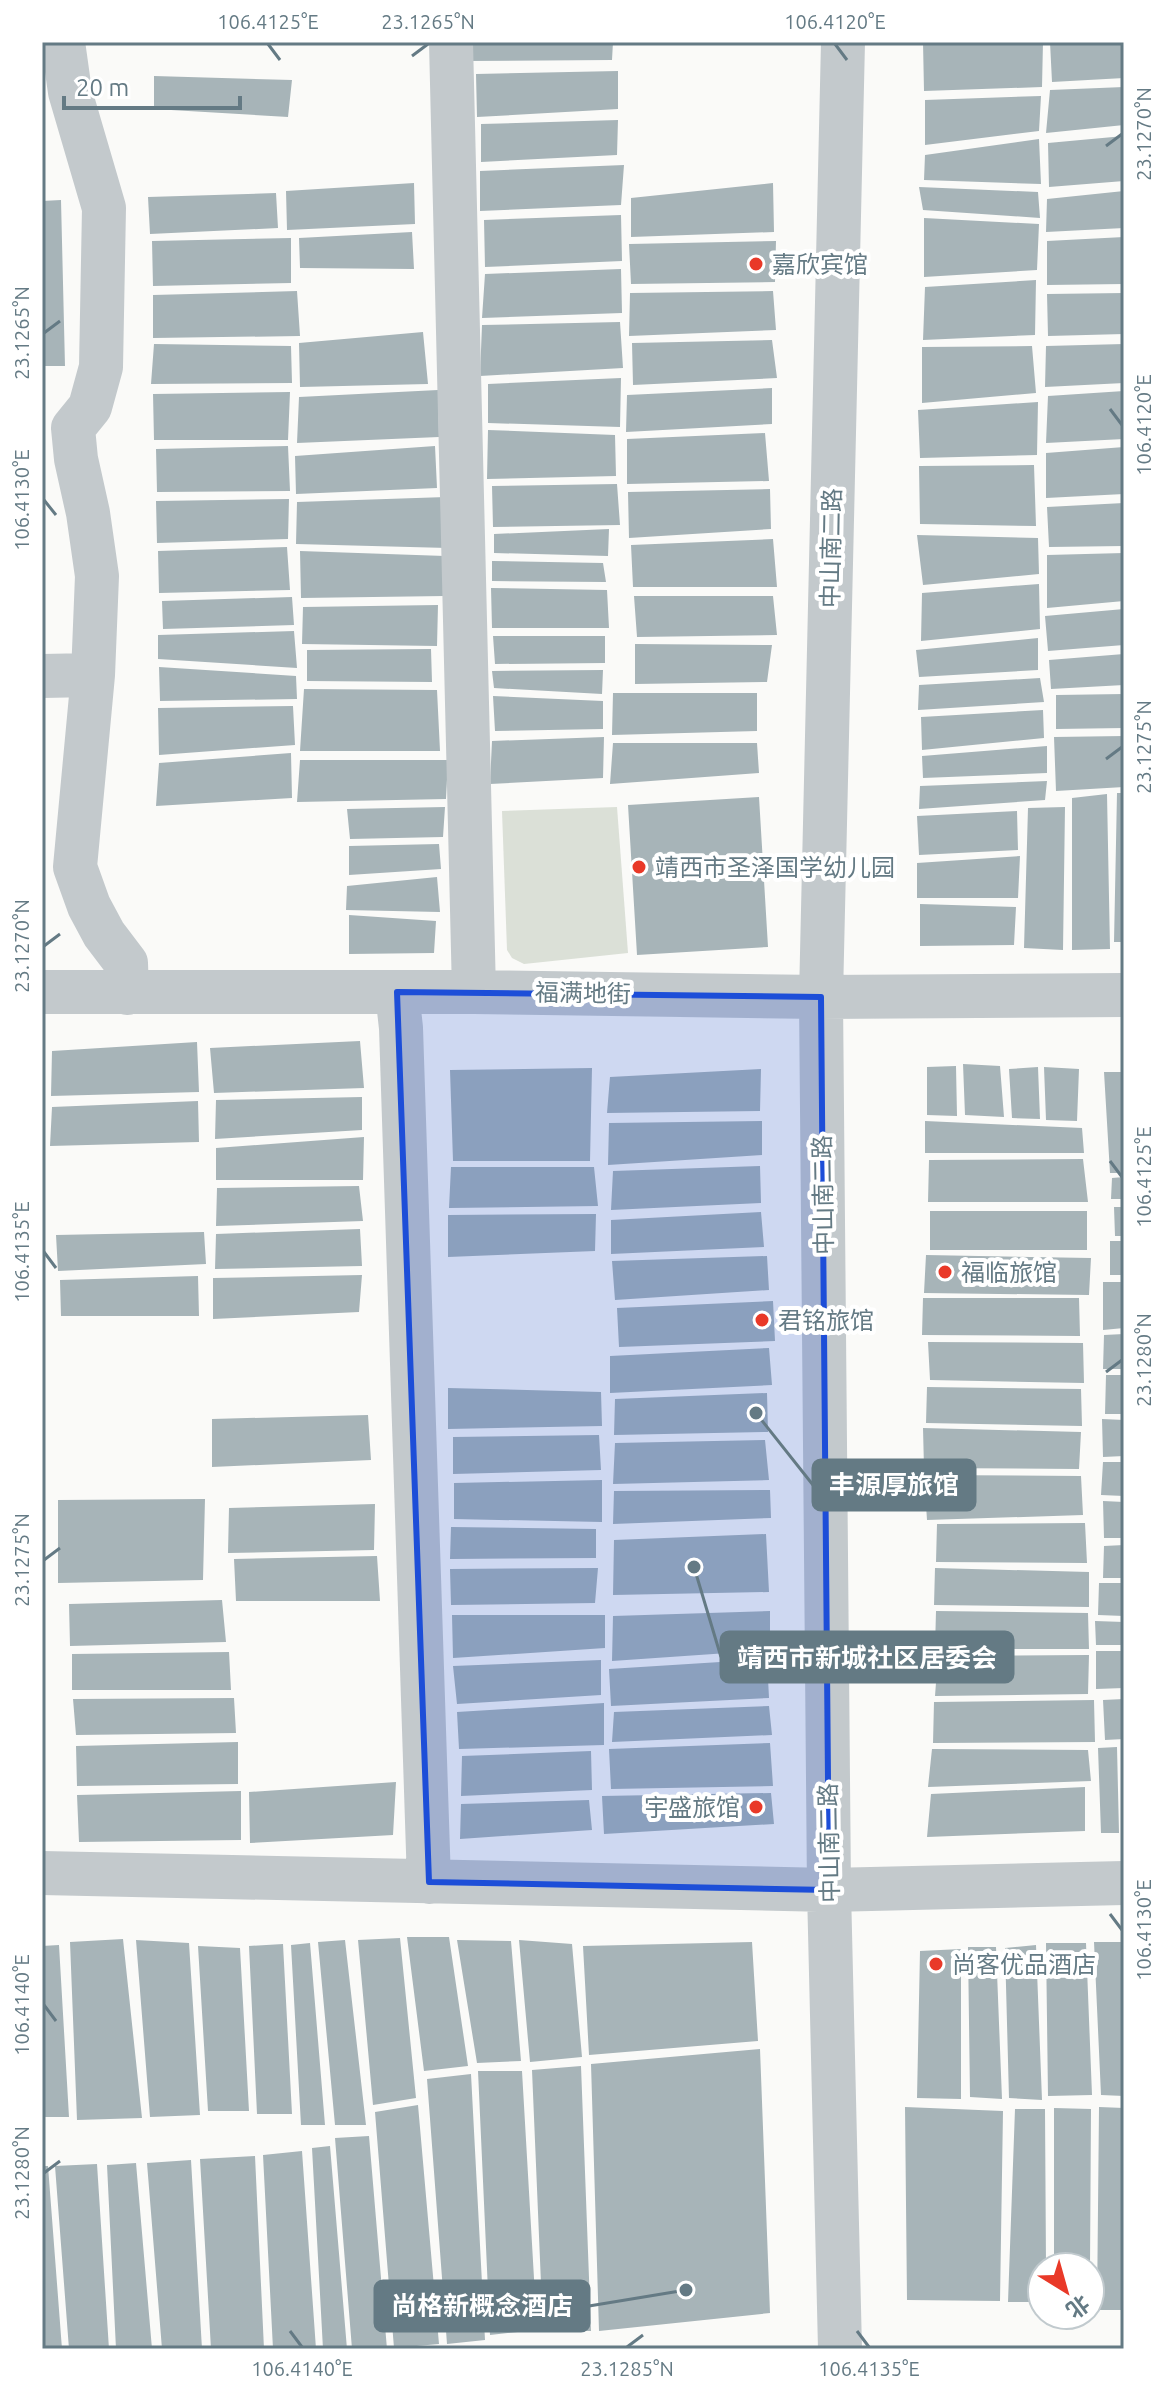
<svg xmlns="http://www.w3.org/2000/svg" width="1166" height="2391" viewBox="0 0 1166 2391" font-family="Ubuntu,'Noto Sans SC',sans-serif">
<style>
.green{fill:#dbe0d7}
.building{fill:#a7b4b8}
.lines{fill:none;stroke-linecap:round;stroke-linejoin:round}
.minor{stroke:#c3c9cc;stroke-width:44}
.marked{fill:#1d4ed8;fill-opacity:0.2;stroke:#1d4ed8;stroke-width:6;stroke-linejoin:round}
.ticks{fill:none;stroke:#647a84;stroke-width:3}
.poi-dot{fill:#e93928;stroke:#fff;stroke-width:3}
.labels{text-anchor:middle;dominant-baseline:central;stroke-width:8;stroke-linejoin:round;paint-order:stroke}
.poi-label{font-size:24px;fill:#647a84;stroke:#fff;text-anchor:start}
.street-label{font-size:24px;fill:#647a84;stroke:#fff}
.leader{fill:none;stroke:#647a84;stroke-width:3}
.callout-dot{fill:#647a84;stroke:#fff;stroke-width:3}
.callout{fill:#647a84;stroke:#647a84;stroke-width:3}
.callout-label{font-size:26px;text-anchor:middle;font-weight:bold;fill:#fff}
.neatline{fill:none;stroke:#647a84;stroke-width:3}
.ticks-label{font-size:20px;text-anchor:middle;fill:#647a84}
</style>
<rect width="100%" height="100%" fill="#fafaf8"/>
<path class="green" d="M617,807L628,953L524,964L512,958L507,950L502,811Z"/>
<path class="building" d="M468,42H613L612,60L468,61Z
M923,42H1043L1042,87L924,91Z
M1050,42H1124V78L1052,82Z
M618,71V109L477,117L476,74Z
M154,76L292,80L288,117L154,109Z
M1124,87V125L1046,133L1050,90Z
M1041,96L1039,131L925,145V100Z
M618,120L617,155L481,162V124Z
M1124,136V181L1049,187L1048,143Z
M1039,139L1041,184L924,180L925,155Z
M624,165L621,205L480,211V171Z
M414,183L415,224L287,230L286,191Z
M773,183L774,232L631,237V198Z
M919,187L1038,192L1040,218L923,210Z
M1124,191V228L1046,232L1047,199Z
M276,193L278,228L150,234L148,197Z
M61,200L65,366H42V201Z
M621,215L622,261L485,267L484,220Z
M924,218L1039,224L1037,270L924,277Z
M412,232L414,269L300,268L299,238Z
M1124,237V284L1047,285V241Z
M291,238V283L153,286L152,241Z
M776,241L775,282L631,284L629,244Z
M621,269L622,313L482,318L485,274Z
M1036,280L1035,335L923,340L925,287Z
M297,291L300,336L153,338V295Z
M773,291L776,330L629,336L630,293Z
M1124,293V334L1048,336L1047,294Z
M620,322L623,368L480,376L482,325Z
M423,332L428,384L300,387L299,343Z
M772,340L777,378L633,385L632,343Z
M154,344L291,346L292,383L151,384Z
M1124,344V383L1045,387L1046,346Z
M1032,346L1036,393L922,403V347Z
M621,378L620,427L488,423V384Z
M772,388V424L626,432L627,395Z
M438,390L439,437L297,443L299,397Z
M1124,391V439L1046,443L1048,396Z
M290,392L288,440H154L153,394Z
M1038,402L1037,455L920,458L918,410Z
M488,430L615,435L616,476L487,479Z
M765,433L769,481L627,484V439Z
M288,446L290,491L157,492L156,449Z
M435,446L437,488L296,494L295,456Z
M1124,447V494L1046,498V453Z
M1034,465L1036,526L920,524L919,466Z
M617,484L620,525L493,527L492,486Z
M770,489L771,529L629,538L628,492Z
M446,497L448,548L296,544L297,502Z
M289,499L288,539L157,543L156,501Z
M1124,503V546L1049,547L1047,507Z
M609,529L608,556L494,553V534Z
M917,535L1038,538L1039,574L923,585Z
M773,539L777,587H633L631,545Z
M287,547L290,590L159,593L158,551Z
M300,551L445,556V596L301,598Z
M1124,553V601L1047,608V555Z
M492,561L603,563L606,582L492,581Z
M1039,584L1040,629L921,641L922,593Z
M491,588L607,590L609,628H492Z
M634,596H773L777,635L637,637Z
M292,597L294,625L163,629L162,601Z
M438,605L437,646L302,644L303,607Z
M1124,609V645L1048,651L1045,616Z
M294,631L297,668L158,659V635Z
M493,636H605V663L495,664Z
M1038,638V670L919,677L916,650Z
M635,644L772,645L767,682L635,684Z
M431,649L432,682L307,681V650Z
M1124,654V685L1051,689L1049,660Z
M159,667L296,676L297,699L160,701Z
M603,670L602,694L494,688L492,671Z
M1040,678L1044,702L918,710L919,685Z
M304,689L437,690L440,751H300Z
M613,693H757V731L612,735Z
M1124,694V728L1056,729V695Z
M493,696L603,701V729L495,731Z
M293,706L295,745L159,755L158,708Z
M1043,710L1044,738L922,750L921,717Z
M1124,736V787L1056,791L1054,737Z
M604,737L603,778L490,784L492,741Z
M613,743H757L759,773L610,784Z
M1047,746V773L923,778L922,756Z
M291,753L292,798L156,806L159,763Z
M300,760H448L446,799L297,802Z
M1047,781L1045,800L919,809L920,786Z
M1117,793H1124V942H1114Z
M1107,794L1110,949L1072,950V798Z
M759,797L768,947L637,955L628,805Z
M445,807L443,837L350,839L347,809Z
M1065,807L1063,950L1024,948L1028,808Z
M1017,811L1018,850L919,855L917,816Z
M439,844L441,869L349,875V846Z
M1020,856L1018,898H917V863Z
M437,877L440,912L346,910L347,886Z
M920,904L1016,907L1014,945L920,946Z
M349,915L436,921L434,953L349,954Z
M360,1041L364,1088L214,1093L210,1048Z
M197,1042L199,1092L51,1096L52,1051Z
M963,1064L1000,1066L1004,1117L965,1115Z
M956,1066L957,1116L927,1115V1067Z
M1038,1067L1040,1119L1012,1118L1009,1069Z
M1044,1067L1079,1069L1077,1121L1046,1120Z
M592,1068L590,1161H453L450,1070Z
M761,1069L760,1111L607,1113L610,1077Z
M1104,1072H1124V1173H1110Z
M362,1097V1130L215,1139L216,1100Z
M198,1101L199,1142L50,1146L52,1107Z
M762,1121V1155L608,1165L609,1123Z
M925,1121L1082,1128L1084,1153H925Z
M364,1137L363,1180H216V1148Z
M1083,1159L1088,1202H928L929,1160Z
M760,1166L761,1203L611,1210L613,1171Z
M451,1167H594L598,1206L449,1208Z
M1124,1177V1199H1111L1112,1178Z
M359,1186L363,1221L216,1226L217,1188Z
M1114,1207H1124V1236H1115Z
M930,1211H1087V1250H930Z
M761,1212L764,1247L611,1254V1220Z
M596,1214L595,1251L448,1257V1215Z
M360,1229L362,1266L215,1269L216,1234Z
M204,1232L206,1264L58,1271L56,1235Z
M1110,1241H1124V1275H1110Z
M926,1255L1091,1258L1089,1295L924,1293Z
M767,1256L769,1290L615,1300L612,1261Z
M362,1275L359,1312L213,1319V1278Z
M198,1276L199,1316H61L60,1280Z
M1103,1282H1124V1328L1103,1330Z
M923,1298H1079L1080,1336L922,1335Z
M773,1301L775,1341L619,1347L617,1308Z
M1124,1334V1369H1103L1104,1335Z
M928,1342L1083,1343L1084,1383L930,1380Z
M769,1348L772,1385L610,1393V1356Z
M1106,1375H1124V1414H1105Z
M927,1387L1081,1389L1082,1426L926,1423Z
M448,1388L601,1392L602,1426L448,1429Z
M767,1393L768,1432L614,1435L615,1399Z
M368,1415L371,1460L212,1467V1419Z
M1102,1419L1124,1420V1456L1103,1457Z
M923,1428L1081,1432L1079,1469L924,1468Z
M599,1435L601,1470L453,1474V1437Z
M765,1440L769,1480L613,1484L615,1443Z
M1103,1462H1124V1496L1101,1495Z
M924,1475L1081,1476L1083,1515L927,1520Z
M602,1480V1522L454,1519V1483Z
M770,1490L771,1518L613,1524L614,1491Z
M205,1499L203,1580L58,1583V1500Z
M1103,1501L1124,1502V1538H1104Z
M375,1504L374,1550L228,1553L229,1508Z
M1085,1523L1087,1563L936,1562L937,1524Z
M451,1527L596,1529V1558L450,1559Z
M766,1534L769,1592L613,1595L614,1540Z
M1124,1545V1578H1103L1104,1546Z
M377,1556L380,1601H236L234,1559Z
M598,1568L595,1603L451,1605L450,1569Z
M935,1568L1089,1572V1607L934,1605Z
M1099,1583H1124V1616L1098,1615Z
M222,1600L226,1642L70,1646L69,1604Z
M770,1611V1650L612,1661L613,1616Z
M936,1611L1088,1613L1089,1649H935Z
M452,1615H605V1648L453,1658Z
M1095,1621L1124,1622V1645H1096Z
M1096,1651H1124V1688L1096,1689Z
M229,1652L231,1690H72V1654Z
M1089,1655L1088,1694L935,1696L938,1656Z
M767,1659L769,1698L611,1706L609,1669Z
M601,1660V1695L457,1704L453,1666Z
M234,1698L236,1733L76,1735L73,1699Z
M1124,1699V1739L1105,1740L1103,1700Z
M1094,1700L1095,1742L933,1743L934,1702Z
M604,1703V1745L459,1749L457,1712Z
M769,1706L772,1735L612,1742L614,1712Z
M238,1742V1784L77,1786L76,1746Z
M770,1743L773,1786L611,1789L609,1749Z
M1117,1747L1119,1833H1101L1098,1748Z
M932,1749L1088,1750L1091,1781L928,1787Z
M591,1751L592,1790L461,1796L462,1756Z
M396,1782L393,1835L250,1843L249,1792Z
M1085,1787V1831L927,1837L931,1794Z
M241,1791V1840L79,1842L77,1795Z
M771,1793L774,1824L604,1834L602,1796Z
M589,1800L592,1830L460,1839L461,1804Z
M407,1937H449L468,2066L424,2071Z
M400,1938L416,2098L373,2105L358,1940Z
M123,1939L142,2118L77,2120L70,1942Z
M136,1940L189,1943L200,2115L150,2117Z
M345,1940L366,2125H335L318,1942Z
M457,1940L511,1941L521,2061L477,2063Z
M519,1940L572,1944L582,2057L530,2062Z
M752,1942L758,2041L589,2055L583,1946Z
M1094,1942H1124V2096L1101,2095Z
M310,1943L325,2125H301L291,1945Z
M1046,1943H1086L1092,2095L1048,2096Z
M283,1944L292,2114H257L249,1946Z
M59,1945L69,2117H42V1946Z
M1036,1945L1042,2100L1009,2098L1005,1948Z
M198,1946L240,1948L249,2111H208Z
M968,1947H996L1002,2099L970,2097Z
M961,1949V2099L917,2098L920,1951Z
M760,2049L770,2313L599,2331L591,2064Z
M581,2066L591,2331H543L532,2070Z
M478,2071H522L537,2330L490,2335Z
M471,2074L485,2340L447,2344L427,2079Z
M418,2105L439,2344L394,2348L375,2112Z
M905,2107L1003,2111L1000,2301L907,2300Z
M1099,2107L1124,2108V2310H1097Z
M1054,2108L1091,2109L1090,2267H1054Z
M1015,2109H1045L1046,2267H1042V2302H1008Z
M369,2136L387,2349H352L335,2138Z
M330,2146L347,2349H323L312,2148Z
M302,2151L316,2349H273L263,2155Z
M255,2156L264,2349H211L200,2159Z
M191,2160L202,2349H162L147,2163Z
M136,2163L152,2349H116L107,2165Z
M97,2164L109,2349H69L55,2166Z
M42,2166H48L62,2349H42Z"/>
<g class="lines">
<path class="minor" d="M63,42L70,92L104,208L101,367L90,407L73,428L76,459L88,513L97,576L93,675L75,867L89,906L104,934L126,963L127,993
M451,42L474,992
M42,676L93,675
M42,992H474L821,997L1124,995
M397,992L401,1028L429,1882
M42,1873L829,1890L1124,1883
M840,2349L829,1890L821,997L843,42"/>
</g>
<path class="marked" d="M397,992L821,997L829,1890L429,1882Z"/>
<path class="ticks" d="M268,44L280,60M835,44L847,60M412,56L428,44M1106,146L1122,134M44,333L60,321M1110,409L1122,425M44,500L56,515M1106,759L1122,747M44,946L60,934M1110,1161L1122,1177M44,1252L56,1268M1106,1372L1122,1360M44,1560L60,1548M1110,1914L1122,1930M44,2005L56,2021M44,2173L60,2161M290,2331L302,2347M857,2331L869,2347M627,2347L643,2335"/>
<g class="poi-dot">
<circle cx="756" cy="264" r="8"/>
<circle cx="639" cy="867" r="8"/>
<circle cx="945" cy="1272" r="8"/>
<circle cx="762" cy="1320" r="8"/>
<circle cx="756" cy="1807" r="8"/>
<circle cx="936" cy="1964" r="8"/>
</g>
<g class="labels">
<g class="poi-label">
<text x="772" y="264">嘉欣宾馆</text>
<text x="655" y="867">靖西市圣泽国学幼儿园</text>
<text x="961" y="1272">福临旅馆</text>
<text x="778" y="1320">君铭旅馆</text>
<text x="740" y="1807" text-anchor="end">宇盛旅馆</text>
<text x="952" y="1964">尚客优品酒店</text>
</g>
<g class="street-label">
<text transform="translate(831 548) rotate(-89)">中山南二路</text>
<text transform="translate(583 993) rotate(1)">福满地街</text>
<text transform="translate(823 1195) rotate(-91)">中山南二路</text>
<text transform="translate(829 1843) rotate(-91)">中山南二路</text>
</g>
</g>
<path class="leader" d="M756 1413L813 1485M694 1567L721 1657M686 2290L589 2306"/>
<g class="callout-dot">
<circle cx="756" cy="1413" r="8"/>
<circle cx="694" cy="1567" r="8"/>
<circle cx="686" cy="2290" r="8"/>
</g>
<g class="callout">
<rect x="813" y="1460" width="162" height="50" rx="8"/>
<rect x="721" y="1632" width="292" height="50" rx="8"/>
<rect x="375" y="2281" width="214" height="50" rx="8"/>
</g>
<g class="callout-label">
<text x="894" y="1494">丰源厚旅馆</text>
<text x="867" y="1667">靖西市新城社区居委会</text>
<text x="482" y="2315">尚格新概念酒店</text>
</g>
<rect width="1166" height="2391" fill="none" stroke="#ffffff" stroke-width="88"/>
<g transform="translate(1066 2291) rotate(143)"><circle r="38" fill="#ffffff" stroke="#c1cace" stroke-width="2"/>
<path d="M0-6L14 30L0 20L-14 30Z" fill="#e93928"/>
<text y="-12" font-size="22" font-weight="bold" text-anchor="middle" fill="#647a84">北</text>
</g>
<path d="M64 96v12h176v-12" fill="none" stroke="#647a84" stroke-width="4"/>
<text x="76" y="96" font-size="24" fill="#647a84" stroke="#ffffff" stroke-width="6" paint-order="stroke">20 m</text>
<rect x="44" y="44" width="1078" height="2303" class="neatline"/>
<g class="ticks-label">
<text x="268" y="29">106.4125°E</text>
<text x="428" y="29">23.1265°N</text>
<text x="835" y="29">106.4120°E</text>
<text transform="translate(1144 134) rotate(-90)" y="7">23.1270°N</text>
<text transform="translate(22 333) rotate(-90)" y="7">23.1265°N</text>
<text transform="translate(1144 425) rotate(-90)" y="7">106.4120°E</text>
<text transform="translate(22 500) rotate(-90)" y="7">106.4130°E</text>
<text transform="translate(1144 747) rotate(-90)" y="7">23.1275°N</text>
<text transform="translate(22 946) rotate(-90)" y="7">23.1270°N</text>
<text transform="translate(1144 1177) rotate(-90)" y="7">106.4125°E</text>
<text transform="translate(22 1252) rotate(-90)" y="7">106.4135°E</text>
<text transform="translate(1144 1360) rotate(-90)" y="7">23.1280°N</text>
<text transform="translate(22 1560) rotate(-90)" y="7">23.1275°N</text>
<text transform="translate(1144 1930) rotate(-90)" y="7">106.4130°E</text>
<text transform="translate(22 2005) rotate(-90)" y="7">106.4140°E</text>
<text transform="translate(22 2173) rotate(-90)" y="7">23.1280°N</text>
<text x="302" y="2376">106.4140°E</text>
<text x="627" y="2376">23.1285°N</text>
<text x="869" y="2376">106.4135°E</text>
</g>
</svg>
